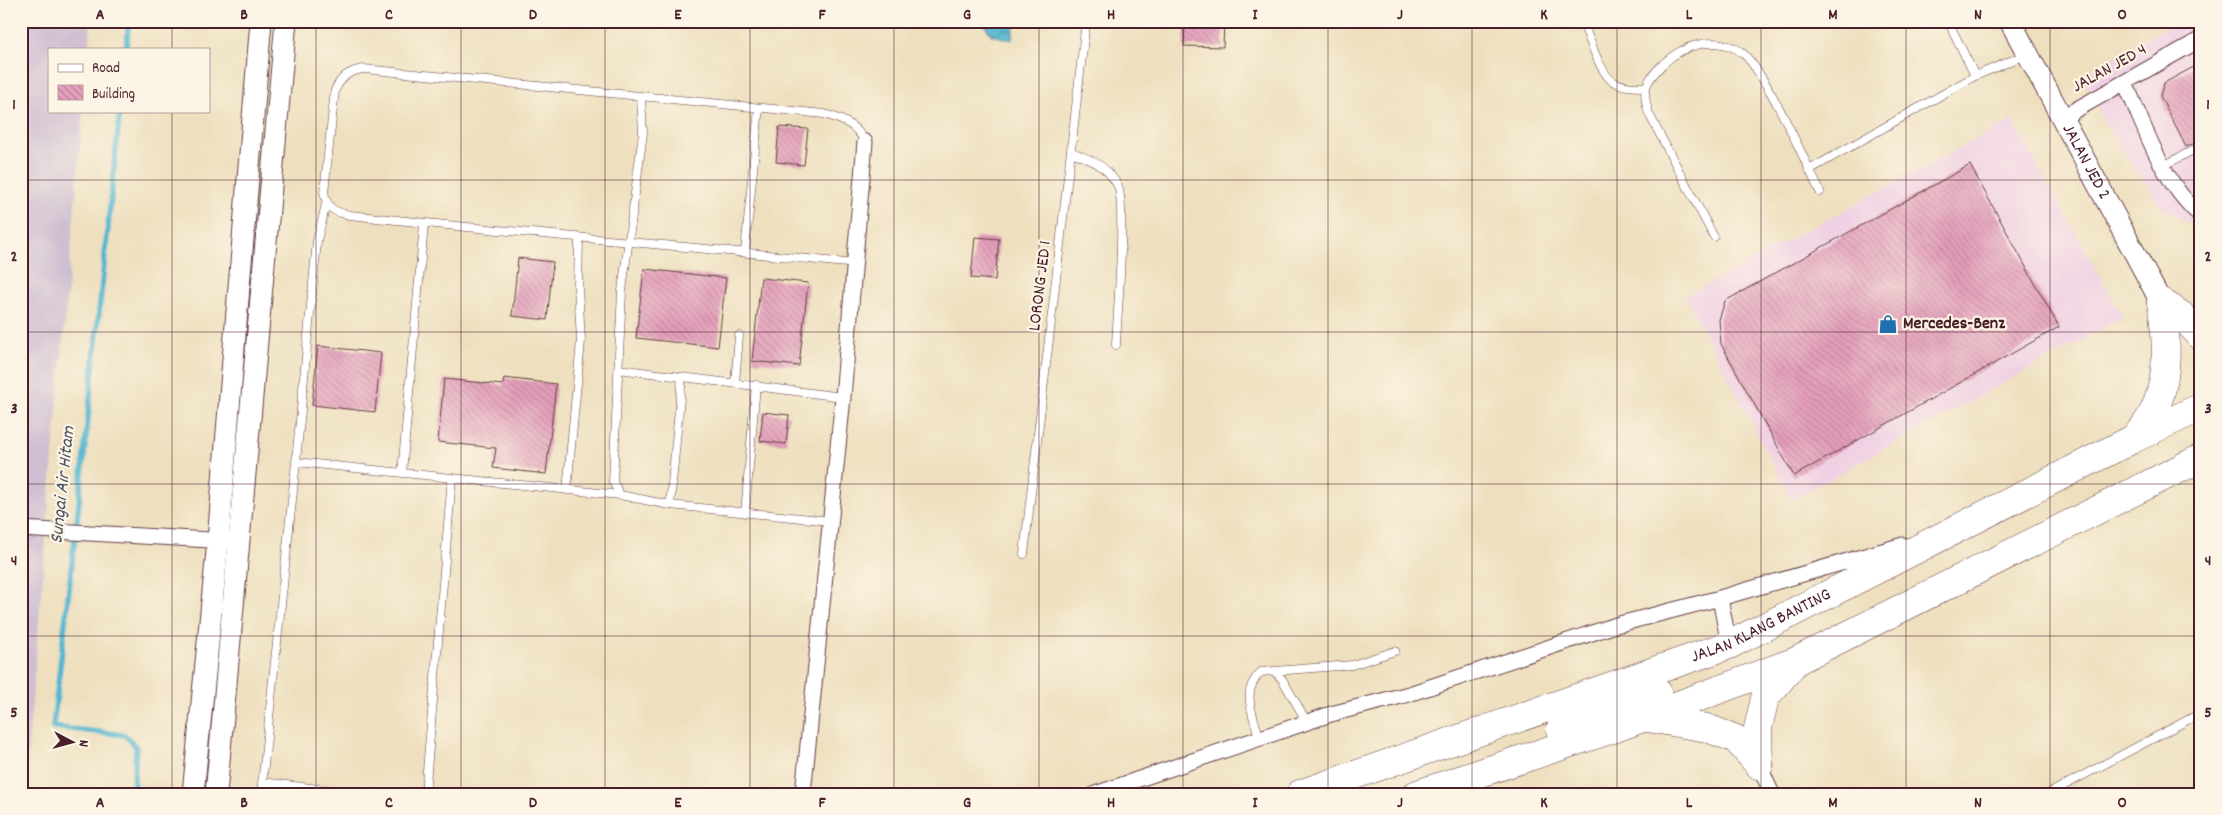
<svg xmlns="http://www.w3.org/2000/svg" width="2222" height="815" viewBox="0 0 2222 815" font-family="Dekko,sans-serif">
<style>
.built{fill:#f0d0e4}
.industrial{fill:#cebed1}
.water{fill:url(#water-waves);stroke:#4e6a7e}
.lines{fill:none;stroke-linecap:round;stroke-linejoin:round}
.stream{stroke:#51b5d0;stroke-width:5.5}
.building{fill:url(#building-back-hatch)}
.lane-casing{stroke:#633c41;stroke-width:9}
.street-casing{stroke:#633c41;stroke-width:17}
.secondary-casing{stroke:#633c41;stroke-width:23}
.highway-casing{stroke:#633c41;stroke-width:29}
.lane{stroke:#fff;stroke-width:8}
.street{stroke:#fff;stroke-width:15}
.secondary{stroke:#fff;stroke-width:21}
.highway{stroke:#fff;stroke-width:28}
.grid{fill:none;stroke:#4a1f2b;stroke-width:1;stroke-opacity:0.55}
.labels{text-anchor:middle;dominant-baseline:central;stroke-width:4.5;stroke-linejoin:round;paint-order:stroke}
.street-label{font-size:18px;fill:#4a1f2b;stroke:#fcf5e5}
.poi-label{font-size:18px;font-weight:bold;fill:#4a1f2b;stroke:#fcf5e5;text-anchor:start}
.water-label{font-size:19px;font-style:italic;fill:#4c5465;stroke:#fcf5e5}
.neatline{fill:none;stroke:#4a1f2b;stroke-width:2}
.grid-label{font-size:16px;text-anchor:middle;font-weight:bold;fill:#4a1f2b}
</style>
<defs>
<pattern id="water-waves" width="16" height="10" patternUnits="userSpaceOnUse" patternTransform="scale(1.25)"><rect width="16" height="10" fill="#51b5d0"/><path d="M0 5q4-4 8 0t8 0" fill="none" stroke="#4593a9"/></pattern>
<pattern id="building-back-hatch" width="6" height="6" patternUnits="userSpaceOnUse" patternTransform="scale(1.25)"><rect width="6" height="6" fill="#e49ebb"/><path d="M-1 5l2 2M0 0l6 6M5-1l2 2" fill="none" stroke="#bb8098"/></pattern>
</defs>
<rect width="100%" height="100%" fill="#fcf5e5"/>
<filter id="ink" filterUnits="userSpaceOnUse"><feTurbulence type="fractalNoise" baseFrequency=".02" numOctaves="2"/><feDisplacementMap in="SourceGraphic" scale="10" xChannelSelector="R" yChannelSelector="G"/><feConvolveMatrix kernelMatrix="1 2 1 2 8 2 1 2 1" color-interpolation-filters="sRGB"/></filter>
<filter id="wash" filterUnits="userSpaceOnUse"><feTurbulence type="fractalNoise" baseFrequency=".0096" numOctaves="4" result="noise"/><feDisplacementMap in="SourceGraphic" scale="20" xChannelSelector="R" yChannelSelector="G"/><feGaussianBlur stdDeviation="1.12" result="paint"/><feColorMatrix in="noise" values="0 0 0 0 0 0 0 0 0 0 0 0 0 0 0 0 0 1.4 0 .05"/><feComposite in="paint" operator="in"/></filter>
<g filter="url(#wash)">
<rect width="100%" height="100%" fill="#eee0bf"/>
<path class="built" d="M2177,21H2201V230L2162,207L2107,127L2082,76Z
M2012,120L2123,317L1792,500L1685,296Z"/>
<path class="industrial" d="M21,21H91L89,49H49V111H83L24,794H21Z"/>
<path class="water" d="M982,21H1015L1012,40L991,35Z"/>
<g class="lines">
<path class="stream" d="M126,49L129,21
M120,111L80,494L53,727L125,735L136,747L133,794"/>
</g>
<g id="blocks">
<path class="building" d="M1185,21H1224L1223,47L1184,46Z
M2201,63V140L2186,147L2160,96L2164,83Z
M779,127L808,129L804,165L776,162Z
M1970,165L2059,327L1794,476L1721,344L1719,320L1725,301Z
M975,237L999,239L995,280L971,278Z
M518,258L553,262L547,320L512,316Z
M644,269L726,278L718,347L636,338Z
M761,278L808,283L799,366L752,361Z
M318,346L381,353L375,412L312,405Z
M504,378L556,384L546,474L493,468L496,448L438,442L444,379L503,385Z
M763,412L789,415L786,444L760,441Z"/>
</g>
</g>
<g filter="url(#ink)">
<use href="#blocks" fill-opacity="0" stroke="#633c41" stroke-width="1"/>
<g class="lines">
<g class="lane-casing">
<path id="lane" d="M1582,21C1589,36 1600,75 1614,82C1624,87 1634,87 1645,87
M1948,21L1975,76
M641,98L643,133L622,291L613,482L620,495L670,505L831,521
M1071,152C1092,160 1104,164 1117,184C1127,200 1117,319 1116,345
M2163,166L2201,146
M1809,170L1975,76L2025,55
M326,204L317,241L296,462L620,495
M1714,237L1649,114C1641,89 1645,82 1663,64C1683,45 1714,35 1740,51C1763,66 1806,163 1820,192
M745,252L759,108
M855,264C687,245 518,234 350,215C334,212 327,209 324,192L335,90C342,76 349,71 364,69L824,114C843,120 856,124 865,142
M618,369L843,397
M735,383L739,336
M402,473L424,224
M567,490L581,341L578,286L579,239
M670,505L682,377
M745,513L756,385
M1024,554L1086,21
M1275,672L1282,679L1307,722
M1259,737C1253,712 1240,692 1261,672L1352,665L1395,651
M262,782L359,794
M261,794L296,462
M425,794L452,478
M2048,794L2201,713"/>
</g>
<g class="street-casing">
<path id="street" d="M2125,83C2146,129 2162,183 2201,216
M2063,117L2201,39
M21,529L227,541
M1720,598L1729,645
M1759,765L1772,794
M803,794L843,397L865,142
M1095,794L1331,714L1409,694L1616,625L1720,598L1903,545"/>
</g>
<g class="secondary-casing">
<g id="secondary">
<path id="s1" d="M2010,21L2161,302"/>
<path d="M193,794L218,541L261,21"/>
<path d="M216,794L286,21"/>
</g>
</g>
<g class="highway-casing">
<g id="highway">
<path d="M2161,302L2181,315L2201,336"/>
<path d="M2134,438C2171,403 2169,348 2161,302"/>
<path d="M1648,718L1707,728L1736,739L1759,765"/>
<path d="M1560,730L1591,716L1658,693"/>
<path d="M1759,765L1758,728L1765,698L1795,662"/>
<path id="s2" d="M1300,794L1729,645L2131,440L2201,407"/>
<path d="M1417,794L1616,728L1796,661L2201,458"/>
</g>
</g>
<use href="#lane" class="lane"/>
<use href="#street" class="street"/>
<use href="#secondary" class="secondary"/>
<use href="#highway" class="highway"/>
</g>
</g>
<path class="grid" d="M172,21V49M316,21V794M461,21V794M605,21V794M750,21V794M894,21V794M1039,21V794M1183,21V794M1328,21V794M1472,21V794M1617,21V794M1761,21V794M1906,21V794M2050,21V794M172,111V794M21,180H2201M21,332H2201M21,484H2201M21,636H2201"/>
<defs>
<g id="shop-bare" transform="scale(1.5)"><path d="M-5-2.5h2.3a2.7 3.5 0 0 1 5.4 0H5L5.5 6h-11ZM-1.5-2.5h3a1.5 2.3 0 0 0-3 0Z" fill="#1f6fb2" stroke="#fcf5e5" stroke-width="2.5" paint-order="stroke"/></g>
</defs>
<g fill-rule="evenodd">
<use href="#shop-bare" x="1888" y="324"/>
</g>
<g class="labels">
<g class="street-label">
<text transform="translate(2110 69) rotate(-29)">JALAN JED 4</text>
<text stroke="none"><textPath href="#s1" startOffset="160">JALAN JED 2</textPath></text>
<text transform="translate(1041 286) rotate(-83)">LORONG JED 1</text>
<text stroke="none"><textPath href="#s2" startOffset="491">JALAN KLANG BANTING</textPath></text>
</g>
<g class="poi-label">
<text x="1903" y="324">Mercedes-Benz</text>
</g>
<g class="water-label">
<text transform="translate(64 485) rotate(-84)">Sungai Air Hitam</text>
</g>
</g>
<rect width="2222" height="815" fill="none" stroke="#fcf5e5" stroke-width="55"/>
<rect x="48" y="48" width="162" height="65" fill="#fcf5e5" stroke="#b59f9b"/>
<rect x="58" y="64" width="25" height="8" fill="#ffffff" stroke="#b59f9b"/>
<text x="92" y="72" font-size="15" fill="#4a1f2b">Road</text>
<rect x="58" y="85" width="25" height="15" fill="url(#building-back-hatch)" stroke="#b59f9b"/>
<text x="92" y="98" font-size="15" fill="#4a1f2b">Building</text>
<g transform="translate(72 742) rotate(96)" stroke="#fcf5e5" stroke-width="4" paint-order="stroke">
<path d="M0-4L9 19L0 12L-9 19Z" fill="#4a1f2b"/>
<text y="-8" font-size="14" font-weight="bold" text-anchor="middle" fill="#4a1f2b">N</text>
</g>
<rect x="28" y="28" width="2166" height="760" class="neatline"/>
<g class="grid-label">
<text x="100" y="19">A</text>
<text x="244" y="19">B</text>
<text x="389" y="19">C</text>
<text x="533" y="19">D</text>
<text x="678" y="19">E</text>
<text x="822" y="19">F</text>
<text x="967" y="19">G</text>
<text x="1111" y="19">H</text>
<text x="1255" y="19">I</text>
<text x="1400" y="19">J</text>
<text x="1544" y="19">K</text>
<text x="1689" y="19">L</text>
<text x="1833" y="19">M</text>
<text x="1978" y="19">N</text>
<text x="2122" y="19">O</text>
<text x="14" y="109">1</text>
<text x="2208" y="109">1</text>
<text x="14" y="261">2</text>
<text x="2208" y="261">2</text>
<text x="14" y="413">3</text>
<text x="2208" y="413">3</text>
<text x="14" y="565">4</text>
<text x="2208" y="565">4</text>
<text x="14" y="717">5</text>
<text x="2208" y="717">5</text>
<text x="100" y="807">A</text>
<text x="244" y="807">B</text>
<text x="389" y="807">C</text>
<text x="533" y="807">D</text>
<text x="678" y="807">E</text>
<text x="822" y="807">F</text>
<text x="967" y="807">G</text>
<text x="1111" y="807">H</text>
<text x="1255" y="807">I</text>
<text x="1400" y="807">J</text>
<text x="1544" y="807">K</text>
<text x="1689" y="807">L</text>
<text x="1833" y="807">M</text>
<text x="1978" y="807">N</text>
<text x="2122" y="807">O</text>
</g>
</svg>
